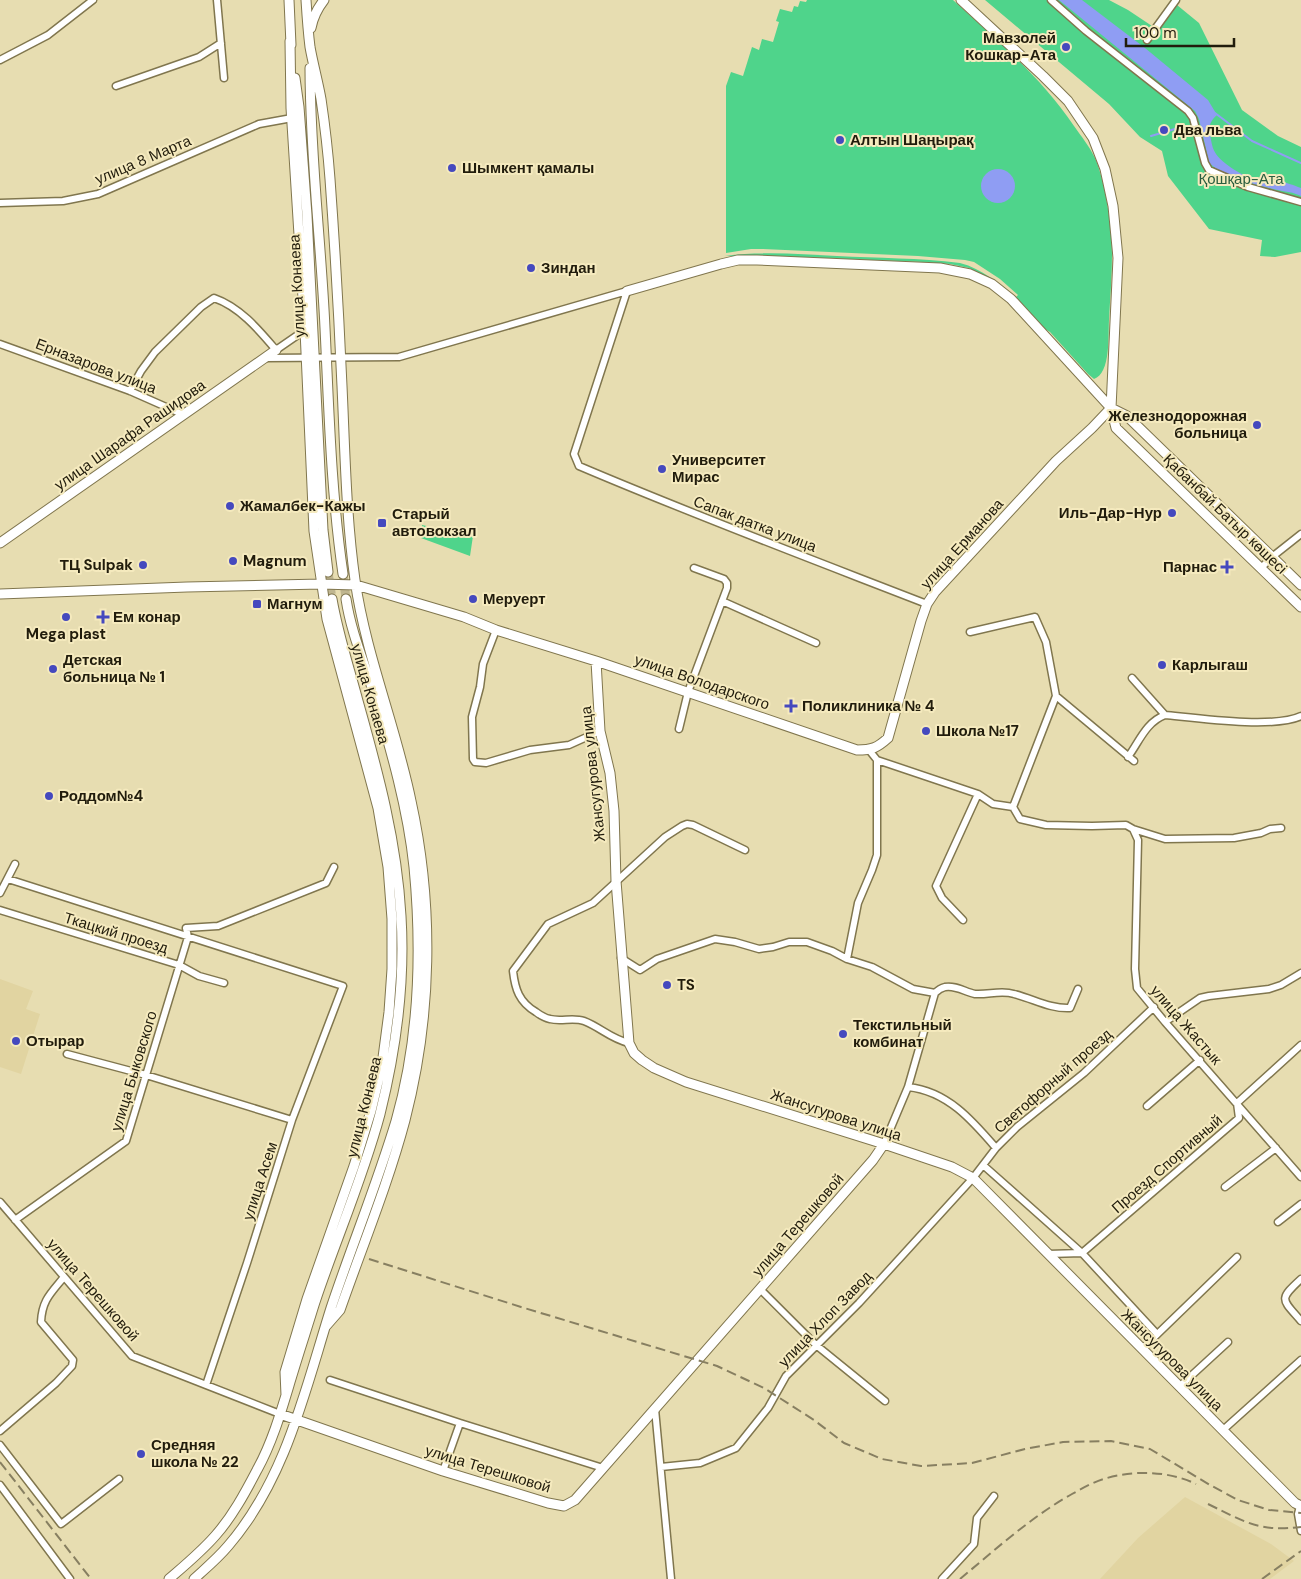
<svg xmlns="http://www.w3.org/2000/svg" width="1301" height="1579" viewBox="0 0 1301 1579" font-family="'DM Sans',sans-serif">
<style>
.built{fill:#e1d4a1}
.green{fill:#4fd48b}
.water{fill:#8f9df3}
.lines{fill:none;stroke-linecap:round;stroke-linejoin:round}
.stream{stroke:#8f9df3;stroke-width:2}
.secondary-tunnel{stroke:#bfb690;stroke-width:9;stroke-dasharray:9 4.5;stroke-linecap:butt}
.street-casing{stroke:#80764e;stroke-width:9}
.secondary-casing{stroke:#80764e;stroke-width:11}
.street{stroke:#fff;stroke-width:6}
.secondary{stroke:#fff;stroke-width:9}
.rail{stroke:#877f61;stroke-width:2;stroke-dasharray:10 5;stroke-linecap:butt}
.poi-dot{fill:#4549be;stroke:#f5eabe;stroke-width:2}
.labels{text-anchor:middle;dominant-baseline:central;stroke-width:4;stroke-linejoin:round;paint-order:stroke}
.poi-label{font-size:15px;font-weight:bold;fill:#211c0c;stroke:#f5eabe;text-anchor:start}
.street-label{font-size:15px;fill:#211c0c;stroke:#f5eabe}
.park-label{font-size:15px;fill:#2b5e40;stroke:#f5eabe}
</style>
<rect width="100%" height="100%" fill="#e7ddb1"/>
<path class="built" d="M0,979L33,991L26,1009L40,1014L21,1074L0,1067Z
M1185,1497L1271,1544L1294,1561L1270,1579H1100L1138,1538Z"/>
<path class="green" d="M807,0H953C997,40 1041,77 1074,126C1081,136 1090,147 1095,158C1106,184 1112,228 1112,255C1112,277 1110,299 1109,320C1108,336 1111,373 1094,379L1088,374L1050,332L1045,329L1019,302L995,282L969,268L950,264L923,262L772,256H725C763,251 799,254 837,256C878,258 919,258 960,263C983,269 997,283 1016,297L1018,295L1000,279L974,262L965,260L918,256L763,249H751L726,253V86L731,72L743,76L752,47L759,50L762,39L773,42L779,22L776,21L780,9L792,12L794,6L798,7L800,1L806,2Z
M985,0H1109L1128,10L1158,30L1177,5L1199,23L1242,110L1278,136L1301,147V252L1275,257L1260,256L1262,240L1209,229L1168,176L1162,151L1140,137L1109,104Z
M422,525L473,536L470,556L421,538Z"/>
<path class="water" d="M1059,0H1082L1145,48L1208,100L1217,115C1208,123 1209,128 1211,140C1212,145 1213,150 1216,154C1225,167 1255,183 1270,184C1273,184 1275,183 1278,182C1286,182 1293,185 1301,188V196C1293,192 1286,192 1278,190C1262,187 1218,175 1209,162L1199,119L1195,111Z
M981 186a17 17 0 1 1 34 0a17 17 0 1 1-34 0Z"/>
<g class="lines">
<path class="stream" d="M1215,113L1252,141L1301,163
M1151,136L1185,126"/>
<path class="secondary-tunnel" d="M328,572L332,599
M343,574L346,599"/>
<g class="street-casing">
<path id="street" d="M217,0L224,78
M1051,0L1086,31L1188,111L1193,118L1205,163L1209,170L1248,187L1301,202
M1147,40L1176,0
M0,60L48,35L93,0
M116,86L199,57L221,43
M0,203L63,201L98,194L259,124L292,118
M627,291L574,454L579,466C694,515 811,559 927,604
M0,344L130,391L182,414
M265,358L399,357L627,291
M130,391L141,371L155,352L201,307L214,298C240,307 259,330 276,350L305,330
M1261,568L1272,557L1301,534
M722,601L816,643
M496,630L483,664L480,687L472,717L473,759L475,762L486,763L530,750L569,745L600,731
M970,632L1035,617L1046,642L1056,696L1013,807
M1132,678L1165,715C1196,718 1274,729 1301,716
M1056,696L1134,761
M679,729L688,692L727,588V583L724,579L694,568
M869,750L877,760L978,794L993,804L1013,807L1020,819L1046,825L1092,826L1126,825L1133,829L1165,839L1234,838L1261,833L1270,829L1281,828
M1128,757C1139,742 1146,722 1165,715
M1133,829L1138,840L1135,969L1137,988L1165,1022L1301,1177
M8,879L343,986L292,1120L247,1263L206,1385
M0,893L15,864
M0,910L179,965L199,976L224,983
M963,920L942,898L936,886L978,794
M621,958L640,970L657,959L715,939L735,942L759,949L773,947L789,942H807L832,951L847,959L872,967L913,989L935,993
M847,959L858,903L872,870L877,855V760
M935,993C938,990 941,988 945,987C956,985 965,992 975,994C988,995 1001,990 1014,994C1034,999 1050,1009 1070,1008L1078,989
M1165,1022L1200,998L1209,996L1269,989L1281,985L1301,973
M629,1043C611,1039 600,1027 584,1021C573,1017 561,1022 550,1019C545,1018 540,1015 536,1012C519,1002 515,989 513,971L548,924L593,903L665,837L682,826L687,824L693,825L745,850
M67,1054L146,1075L292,1120
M908,1087C947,1091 972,1120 996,1148
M1147,1106L1200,1060
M884,1144L908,1087L935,993
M983,1165L1082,1253L1157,1334
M1225,1187L1276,1148
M0,1202L132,1356L280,1414
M15,1220L126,1141L188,937L186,928L218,926L326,883L334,867
M1278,1222L1301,1204
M1048,1254L1082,1253L1239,1118L1237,1103L1301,1045
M1301,1279C1278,1300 1282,1299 1301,1321
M760,1289L816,1345L885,1401
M1142,1349L1237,1257
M330,1380L460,1423L603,1468
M1179,1387L1228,1342
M655,1409L671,1579
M1223,1430L1301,1360
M0,1431L56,1383L72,1366L73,1360L41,1322C42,1300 51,1293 64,1277
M0,1445L61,1524L119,1479
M661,1467L700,1463L736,1448L768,1408L786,1376L859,1303L973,1178L996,1148L1017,1127L1084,1073L1154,1007
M443,1471L460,1423
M0,1485L70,1579
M1300,1506L1298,1514L1301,1531
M942,1579L974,1544L977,1518L994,1496"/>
</g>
<g class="secondary-casing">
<path id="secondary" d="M289,0L291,45
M306,0C307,16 308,31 310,47C313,64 318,82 321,99C325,126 328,152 330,179C335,248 339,317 342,386C345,451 346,516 355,580C366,656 396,727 411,801C434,906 432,1016 405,1120C388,1184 362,1247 340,1310L326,1326
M961,0L1043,76L1068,101L1093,138L1105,169L1113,206L1118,258L1111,408L1116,428L1301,607
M311,28C313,17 317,9 324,0
M310,68C310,155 321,241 325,328C329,410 331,492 343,574
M295,78L299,107L307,215L323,530L328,572
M627,291L721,264L738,260H757L940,268L970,274L992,284L1011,299L1111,408L1127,416L1301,585
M0,543L276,350
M0,594L187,587L321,584L356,585L464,617L496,630L596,661L857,750C872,750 877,748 888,738L921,621L927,604L935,592L1056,461L1092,428L1111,408
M596,661L600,731L610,773L614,811L616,881L629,1043L634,1053L642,1060L654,1068L686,1082L884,1144L952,1167L973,1178L1295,1503L1301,1506
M286,1395L285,1372L307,1299L354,1166L371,1111L382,1065L389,1012L392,969V919L388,867L378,808L327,619L314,531L305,330L291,108L290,41
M280,1414L443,1471L548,1503L564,1506L575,1500L873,1160L884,1144
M169,1579C184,1566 201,1552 215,1536C232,1517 245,1493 257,1470C272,1443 281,1412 290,1382C298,1355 307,1328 315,1302C336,1239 363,1178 380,1114C396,1050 405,981 401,916C397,842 378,772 358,701C349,667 338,634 332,599
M194,1579C206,1568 218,1558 228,1546C286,1479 305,1390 331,1308C352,1245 377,1184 396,1121C419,1040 422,950 414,867C408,809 391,749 374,694C364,662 351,632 346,599"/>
</g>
<use href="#street" class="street"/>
<use href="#secondary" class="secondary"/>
<path class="rail" d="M369,1259L521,1307L717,1366L764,1388L814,1420L844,1443L882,1459L921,1466L972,1463L1025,1449L1063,1442L1111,1441L1150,1449L1210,1485L1238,1500L1269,1510L1301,1513
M0,1462L91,1579
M1208,1504C1245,1522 1259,1532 1301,1527
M960,1579C996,1549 1031,1517 1072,1494C1083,1488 1095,1481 1107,1478C1135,1470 1169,1471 1196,1484
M1262,1579L1301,1551"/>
</g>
<g class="poi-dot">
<circle cx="1066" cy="47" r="5"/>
<circle cx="1164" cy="130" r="5"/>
<circle cx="840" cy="140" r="5"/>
<circle cx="452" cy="168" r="5"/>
<circle cx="531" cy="268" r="5"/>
<circle cx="1257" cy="425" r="5"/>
<circle cx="662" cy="469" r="5"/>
<circle cx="230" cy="506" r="5"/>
<circle cx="1172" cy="513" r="5"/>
<rect x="377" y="518" width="10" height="10" rx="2.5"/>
<circle cx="233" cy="561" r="5"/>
<circle cx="143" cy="565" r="5"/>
<path d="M1224.5 559.5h5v5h5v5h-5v5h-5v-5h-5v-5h5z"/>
<circle cx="473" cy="599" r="5"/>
<rect x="252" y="599" width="10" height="10" rx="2.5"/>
<circle cx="66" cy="617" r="5"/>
<path d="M100.5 609.5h5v5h5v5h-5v5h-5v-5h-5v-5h5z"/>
<circle cx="1162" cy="665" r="5"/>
<circle cx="53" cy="669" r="5"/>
<path d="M788.5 698.5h5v5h5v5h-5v5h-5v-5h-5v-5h5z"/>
<circle cx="926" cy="731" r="5"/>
<circle cx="49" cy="796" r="5"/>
<circle cx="667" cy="985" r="5"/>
<circle cx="843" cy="1034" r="5"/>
<circle cx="16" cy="1041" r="5"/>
<circle cx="141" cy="1454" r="5"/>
</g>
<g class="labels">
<g class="poi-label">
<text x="1056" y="38" text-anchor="end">Мавзолей<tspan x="1056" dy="17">Кошкар-Ата</tspan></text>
<text x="1174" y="130">Два льва</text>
<text x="850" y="140">Алтын Шаңырақ</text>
<text x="462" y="168">Шымкент қамалы</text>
<text x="541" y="268">Зиндан</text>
<text x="1247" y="416" text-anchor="end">Железнодорожная<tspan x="1247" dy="17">больница</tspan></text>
<text x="672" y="460">Университет<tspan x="672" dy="17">Мирас</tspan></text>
<text x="240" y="506">Жамалбек-Кажы</text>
<text x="1162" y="513" text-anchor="end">Иль-Дар-Нур</text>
<text x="392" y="514">Старый<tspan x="392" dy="17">автовокзал</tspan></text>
<text x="243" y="561">Magnum</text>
<text x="133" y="565" text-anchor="end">ТЦ Sulpak</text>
<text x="1217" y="567" text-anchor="end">Парнас</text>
<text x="483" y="599">Меруерт</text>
<text x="267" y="604">Магнум</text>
<text x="113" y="617">Ем конар</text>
<text x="66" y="634" text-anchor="middle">Mega plast</text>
<text x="63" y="660">Детская<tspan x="63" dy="17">больница № 1</tspan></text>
<text x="1172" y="665">Карлыгаш</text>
<text x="802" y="706">Поликлиника № 4</text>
<text x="936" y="731">Школа №17</text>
<text x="59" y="796">Роддом№4</text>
<text x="677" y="985">TS</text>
<text x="853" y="1025">Текстильный<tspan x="853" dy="17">комбинат</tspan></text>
<text x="26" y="1041">Отырар</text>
<text x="151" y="1445">Средняя<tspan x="151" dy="17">школа № 22</tspan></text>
</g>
<g class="street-label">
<text transform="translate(143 160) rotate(-23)">улица 8 Марта</text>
<text transform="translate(297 286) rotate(-93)">улица Конаева</text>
<text transform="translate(96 366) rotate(21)">Ерназарова улица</text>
<text transform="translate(130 435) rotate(-35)">улица Шарафа Рашидова</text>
<text transform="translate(1225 514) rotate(44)">Қабанбай Батыр көшесі</text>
<text transform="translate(755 524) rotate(21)">Сапак датка улица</text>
<text transform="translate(962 544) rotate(-48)">улица Ерманова</text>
<text transform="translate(702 682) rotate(19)">улица Володарского</text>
<text transform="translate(370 694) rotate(74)">улица Конаева</text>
<text transform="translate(593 774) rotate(-96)">Жансугурова улица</text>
<text transform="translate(116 933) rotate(17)">Ткацкий проезд</text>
<text transform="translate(1186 1025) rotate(49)">улица Жастык</text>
<text transform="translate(134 1071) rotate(-73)">улица Быковского</text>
<text transform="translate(1053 1081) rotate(-41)">Светофорный проезд</text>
<text transform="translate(364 1107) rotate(-76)">улица Конаева</text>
<text transform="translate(836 1115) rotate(18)">Жансугурова улица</text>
<text transform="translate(1167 1164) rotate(-41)">Проезд Спортивный</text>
<text transform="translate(260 1181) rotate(-72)">улица Асем</text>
<text transform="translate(798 1225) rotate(-49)">улица Терешковой</text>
<text transform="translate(93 1290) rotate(49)">улица Терешковой</text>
<text transform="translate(825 1319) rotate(-46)">улица Хлоп Завод</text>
<text transform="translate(1172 1360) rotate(45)">Жансугурова улица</text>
<text transform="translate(488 1469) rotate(17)">улица Терешковой</text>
</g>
<g class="park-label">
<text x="1241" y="179">Қошқар-Ата</text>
</g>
</g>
<path d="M1126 38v8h108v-8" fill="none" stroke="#211c0c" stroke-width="2.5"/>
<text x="1134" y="38" font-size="15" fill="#211c0c" stroke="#f5eabe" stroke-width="4" paint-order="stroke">100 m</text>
</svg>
